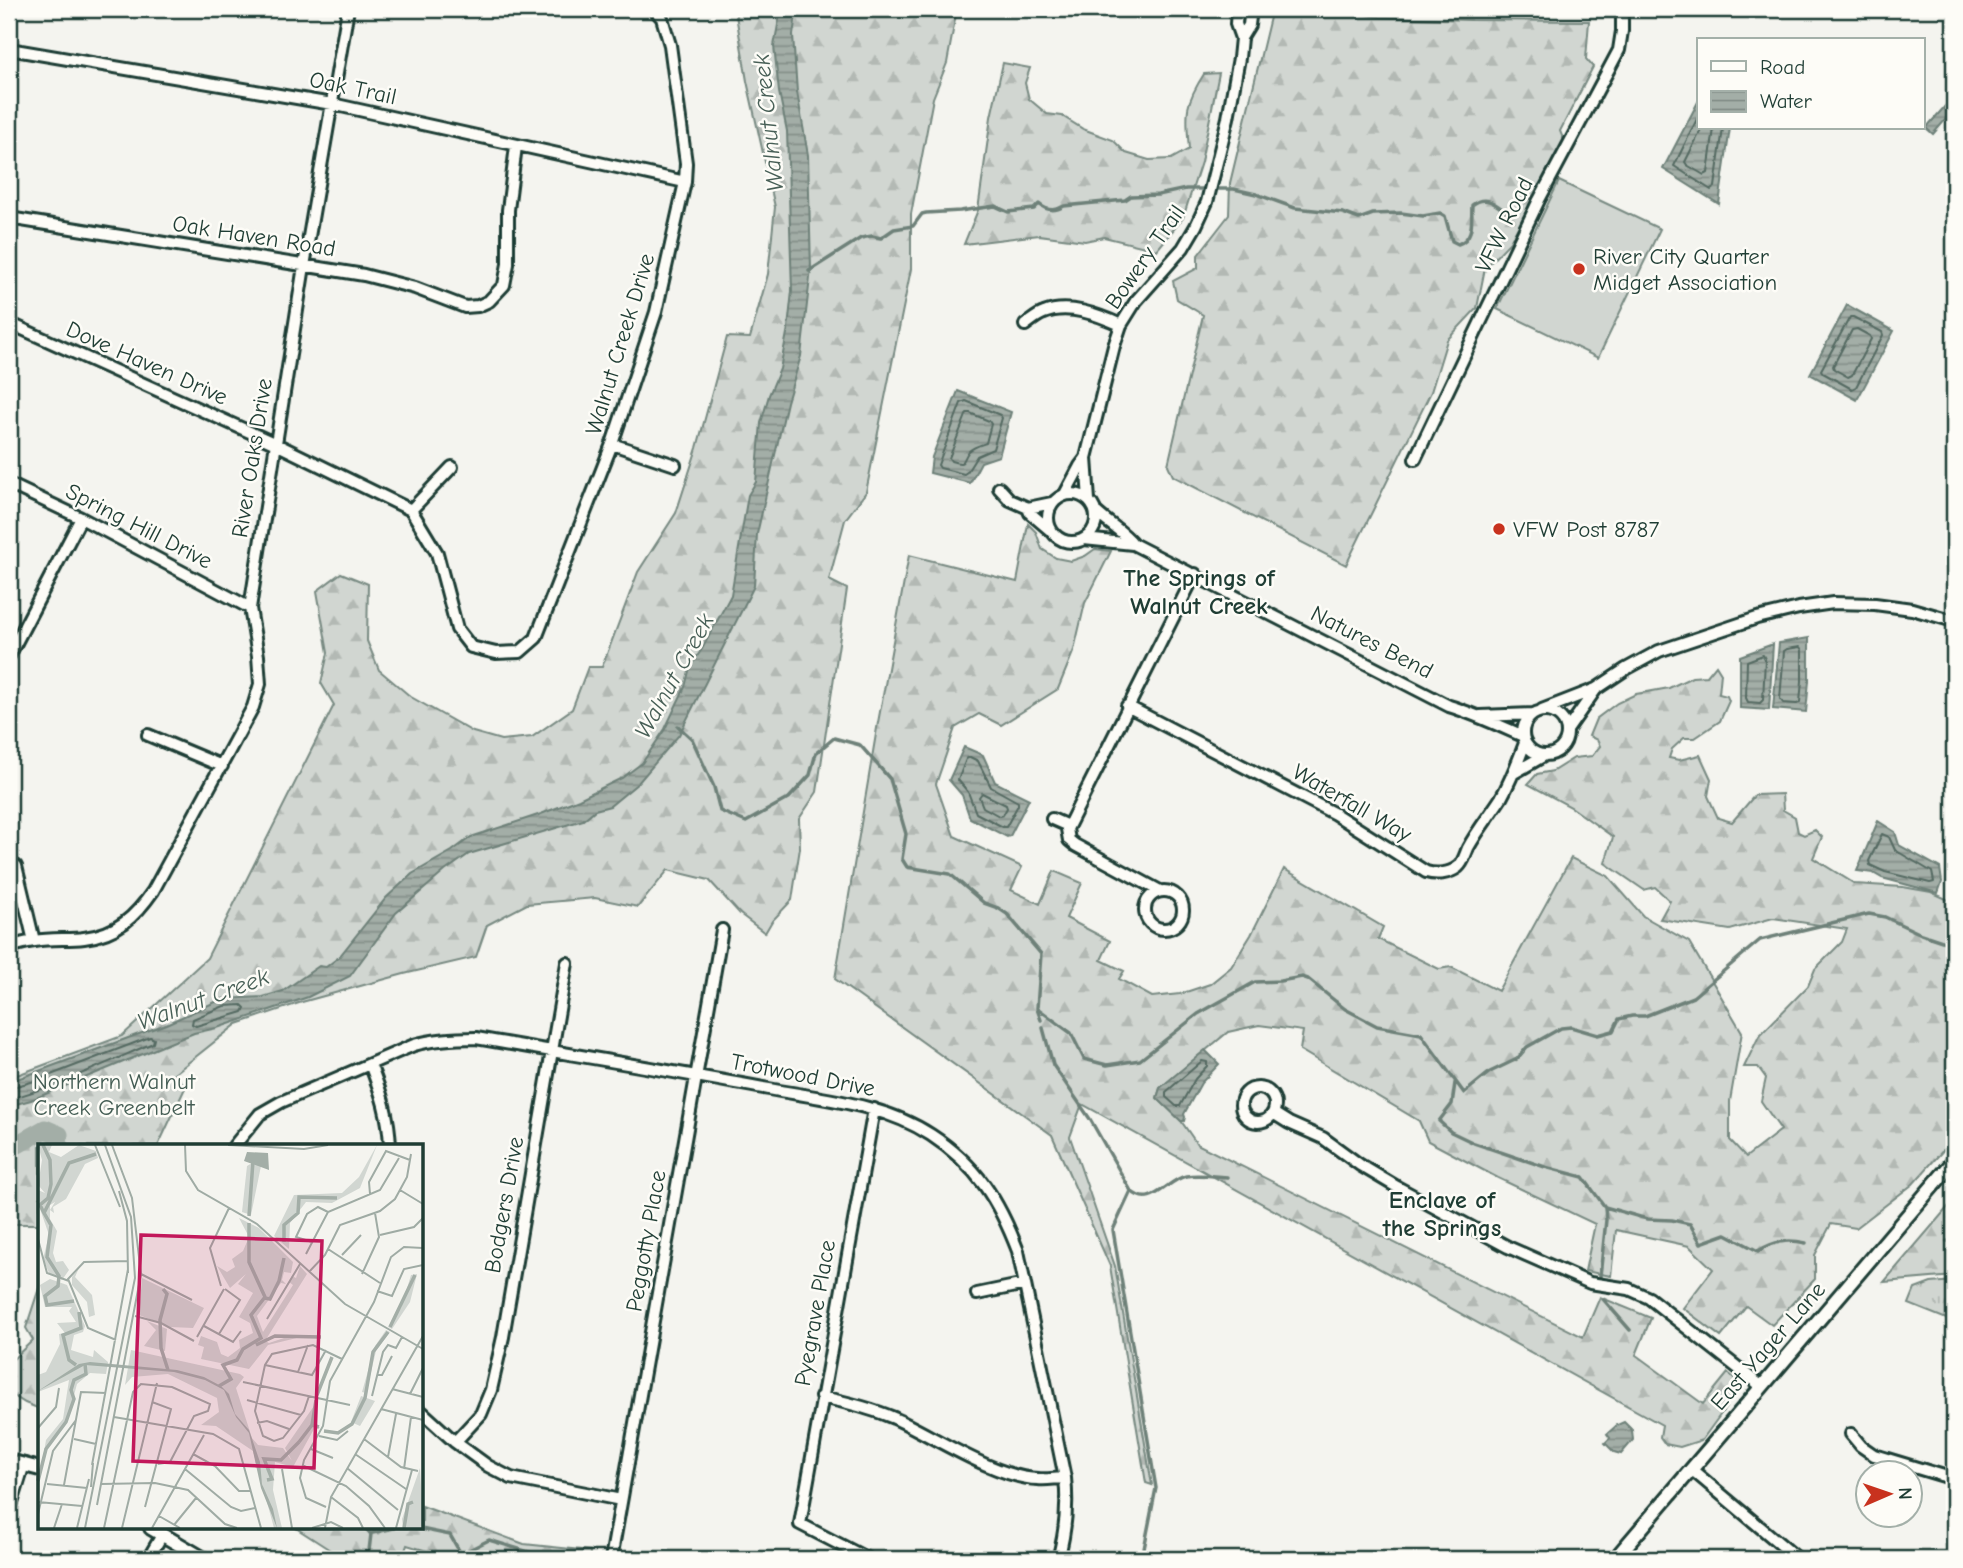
<svg xmlns="http://www.w3.org/2000/svg" width="1963" height="1568" viewBox="0 0 1963 1568" font-family="'Comic Neue',sans-serif">
<style>
.forest{fill:url(#forest-firs);stroke:#788a82;stroke-width:2}
.park{fill:url(#park-tufts);stroke:#788a82;stroke-width:2}
.pitch{fill:#d1d6d1;stroke:#788a82;stroke-width:2}
.water{fill:url(#water-rules);stroke:#6e8179;stroke-width:2}
.lines{fill:none;stroke-linecap:round;stroke-linejoin:round}
.shore{stroke:#546a62;stroke-width:2}
.stream{stroke:#6e8179;stroke-width:3.5}
.river{stroke:#a3aea7;stroke-width:19}
.minor-casing{stroke:#1f3d34;stroke-width:16}
.tertiary-casing{stroke:#1f3d34;stroke-width:18}
.minor{stroke:#fdfcf7;stroke-width:10}
.tertiary{stroke:#fdfcf7;stroke-width:12}
.poi-dot{fill:#c8321e;stroke:#fdfcf7;stroke-width:2.5}
.labels{text-anchor:middle;dominant-baseline:central;stroke-width:5;stroke-linejoin:round;paint-order:stroke}
.street-label{font-size:23px;fill:#1f3d34;stroke:#fdfcf7}
.poi-label{font-size:23px;fill:#1f3d34;stroke:#fdfcf7;text-anchor:start}
.park-label{font-size:23px;fill:#435c53;stroke:#fdfcf7}
.water-label{font-size:24px;font-style:italic;fill:#475f56;stroke:#fdfcf7}
.neighbourhood-label{font-size:24px;font-weight:bold;fill:#1f3d34;stroke:#fdfcf7}
.inset-river{fill:none;stroke:#a3aea7;stroke-width:3.5}
.inset-road{fill:none;stroke:#9faba4;stroke-width:2}
.view{fill:#c2185b;fill-opacity:0.15;stroke:#c2185b;stroke-width:3.5}
.inset-edge{fill:none;stroke:#1f3d34;stroke-width:3.5}
</style>
<defs>
<pattern id="forest-firs" width="22" height="20" patternUnits="userSpaceOnUse" patternTransform="scale(1.75)"><rect width="22" height="20" fill="#d1d6d1"/><path d="M5 1l3.5 6h-7zM16 11l3.5 6h-7z" fill="#b3b9b4"/></pattern>
<pattern id="park-tufts" width="24" height="20" patternUnits="userSpaceOnUse" patternTransform="scale(1.75)"><rect width="24" height="20" fill="#d1d6d1"/><path d="M3 7l-1-3M5 7V3M7 7l1-3M15 17l-1-3M17 17v-4M19 17l1-3" fill="none" stroke="#b3b9b4"/></pattern>
<pattern id="water-rules" width="6" height="5" patternUnits="userSpaceOnUse" patternTransform="scale(1.75)"><rect width="6" height="5" fill="#a3aea7"/><path d="M0 2.5h6" fill="none" stroke="#848f89"/></pattern>
</defs>
<rect width="100%" height="100%" fill="#f4f4ef"/>
<filter id="ink" filterUnits="userSpaceOnUse"><feTurbulence type="fractalNoise" baseFrequency=".0143" numOctaves="2"/><feDisplacementMap in="SourceGraphic" scale="14" xChannelSelector="R" yChannelSelector="G"/><feConvolveMatrix kernelMatrix="1 2 1 2 8 2 1 2 1" color-interpolation-filters="sRGB"/></filter>
<g filter="url(#ink)">
<path class="forest" d="M735,9H957L947,63L933,98L911,214V269L866,492L845,520L829,580L847,589L817,792L799,819L800,848L792,900L772,921L765,933L740,914L709,880L668,870L638,907L595,898L527,904L487,925L476,957L404,974L302,1002L237,1024L174,1074L186,1086L158,1146H40V1224H9V1078L122,1036L207,958L334,705L321,683L328,653L317,591L341,573L368,584L367,641L379,670L411,697L473,732L501,740L532,737L572,709L588,667H602L638,572L676,513L697,448L727,337L750,338L768,274L775,207L747,81Z
M1272,9H1324L1380,17L1471,20L1589,21L1586,59L1593,67L1560,131L1564,141L1510,242L1485,268L1477,308L1447,340L1431,392L1346,565L1173,476L1168,465L1203,315L1177,299L1173,281L1198,268V255L1229,215L1230,183Z
M1003,63L1030,68L1025,83L1029,99L1047,114L1062,116L1083,129L1113,140L1126,153L1149,160L1171,159L1189,149C1186,113 1184,105 1204,74L1219,73L1201,162L1183,218L1157,250L1104,237L1085,241L1039,235L964,244L978,210L991,117Z
M1028,524L1036,532L1042,549L1056,558L1071,561L1085,556L1095,549L1111,551L1085,603L1074,650L1058,689L1001,725L979,714L955,728L936,784L954,836L1022,867L1011,890L1040,904L1054,871L1082,883L1066,918L1110,941L1101,960L1124,971L1119,979L1152,997L1180,994L1210,984L1231,967L1251,935L1284,869L1383,927L1378,939L1439,969L1451,967L1498,991L1571,858L1608,876L1643,916L1689,942L1742,1032L1730,1101V1140L1746,1157L1781,1130L1761,1101L1766,1078L1758,1067H1744L1759,1036L1808,986L1815,969L1842,942L1847,929L1773,918L1730,930L1660,919L1670,901L1655,887L1644,890L1605,863L1613,837L1571,807L1528,784L1537,774L1553,771L1574,758L1592,756L1600,746L1597,740L1589,736L1596,719L1617,703L1636,694L1669,688L1692,677L1707,676L1716,665L1721,673L1719,694L1727,696L1729,701L1720,721L1695,738H1684L1672,749L1669,758L1679,760L1700,755L1711,779L1708,796L1718,818L1732,822L1755,795L1782,794L1783,810L1795,817L1798,832L1804,835L1815,830L1822,837L1813,858L1855,884L1903,887L1931,892L1953,902L1954,1138L1913,1184L1856,1228L1831,1224L1815,1255V1279L1772,1325L1746,1306L1721,1337L1683,1308L1713,1269L1689,1246L1616,1230L1611,1276L1585,1271L1595,1224L1498,1178L1428,1141L1419,1121L1300,1050L1303,1031L1259,1025L1228,1032L1160,1088L1157,1098L1181,1121L1197,1144L1583,1337L1600,1297L1651,1318L1636,1355L1703,1404L1728,1373L1740,1383L1726,1407L1702,1440L1680,1447L1665,1444L1660,1437L1662,1425L1082,1104L1070,1137L1115,1266L1152,1485L1146,1483L1110,1266L1052,1135L835,979L877,728L909,555L1017,582Z
M1954,1200V1276L1884,1282Z
M40,1285V1409L25,1403L9,1393V1363L33,1340L26,1328Z
M422,1506L524,1544L590,1551V1559H454L407,1545L402,1559H340L341,1557L296,1528H422Z"/>
<path class="park" d="M1954,1281V1322L1909,1304L1915,1289L1931,1283Z"/>
<path class="pitch" d="M1559,181L1660,229L1598,358L1497,309Z"/>
<path class="water" d="M781,9H797L793,35L797,92L808,155L811,269L801,356L787,402L757,534L754,586L679,735L638,783L610,806L595,810L583,820L469,854L445,871L396,913L350,976L308,997L217,1028L194,1033L31,1100L9,1106V1082L166,1024L222,999L263,997L283,991L319,966L326,967L339,957L386,898L412,874L452,851L471,837L541,814L579,799L622,778L642,763L665,729L685,687L690,667L702,649L731,595L748,495L756,482L761,423L769,395L780,369L788,328L792,291L787,131L779,92L774,46Z
M1953,97L1954,110L1933,134L1926,128Z
M1699,100V128H1730L1719,204L1663,169Z
M1847,305L1894,331L1857,400L1810,374Z
M958,391L1011,412L999,456L981,462L970,483L930,473L932,457Z
M1809,638V681L1806,712L1773,709L1779,643Z
M1773,644L1769,710L1740,708V656Z
M964,747L983,755L995,782L1029,799L1010,836L1007,837L970,818L962,795L949,780Z
M1878,821L1895,832L1899,845L1940,868L1942,882L1938,893L1882,878L1873,873L1857,871Z
M1205,1050L1219,1064L1201,1083L1184,1114L1185,1117L1184,1121H1181L1157,1098L1160,1088Z
M1624,1422L1632,1430L1633,1440L1621,1454L1614,1452L1605,1443L1610,1438L1607,1434L1617,1425Z"/>
<g class="lines">
<path class="shore" d="M1699,115L1674,166L1711,190L1715,187L1723,128
M1702,128L1685,162L1687,165L1704,175L1708,173L1714,128
M1850,317H1853L1882,332L1883,335L1856,387L1852,389L1823,373L1821,370Z
M1857,329L1870,336L1871,339L1852,375L1848,377L1834,369L1833,366L1852,330Z
M966,401L1000,415L1002,418L993,449L977,456L967,472L964,474L940,468L938,465L961,403Z
M967,413H970L989,421L991,424L986,443C980,445 973,447 969,451C961,461 967,466 951,461L949,458Z
M1800,647L1802,650V681L1800,702L1797,704L1783,703L1780,699L1784,651L1787,649Z
M1763,655L1765,659L1763,700L1760,703L1748,702L1746,698L1747,661Z
M970,757L978,761L991,787L1018,802V805L1006,827H1003L976,813L968,792L958,780L966,759Z
M982,793L1006,805L1007,808L1003,815L999,816L983,807L979,797Z
M1882,834L1889,837L1895,850L1932,872L1934,882L1930,883L1885,872L1870,865L1869,861Z
M242,1005L245,1008L243,1012L196,1026L192,1024L193,1019L224,1006Z
M1202,1061L1207,1062V1066L1195,1079L1180,1106H1176L1166,1097V1092Z
M9,1088L35,1081L150,1037L154,1039L153,1043C106,1063 58,1086 9,1099"/>
<path class="stream" d="M809,271L861,238L872,236L881,238L894,229L913,226L922,214L926,213L960,211L995,206L1008,212L1034,209L1039,204C1047,211 1056,211 1064,206L1125,200L1131,196L1158,195L1186,189H1234L1256,194L1295,208L1343,213L1359,219L1373,214L1401,213L1423,216L1440,213L1445,216L1452,241L1458,244C1475,238 1471,220 1472,205C1487,193 1496,206 1510,214
M678,726L692,739L714,787L720,811L746,822L789,798L810,775L816,753L834,738L860,745L890,779L906,834L902,859L907,867L950,874L984,903L998,908L1007,914L1041,954L1037,1008L1071,1033L1084,1059L1107,1065L1140,1060L1198,1014L1255,982L1280,981L1302,977L1308,979L1345,1009L1377,1026L1421,1034L1464,1093L1490,1072L1517,1059L1527,1047L1561,1028L1571,1027L1598,1035L1613,1031L1619,1019L1632,1016H1645L1693,997L1760,940L1869,914L1885,917L1921,934L1954,945
M1037,1009L1041,1020
M1043,1028L1053,1065L1090,1119L1131,1191C1152,1210 1166,1180 1186,1176C1198,1174 1214,1176 1227,1177
M1455,1083L1452,1104L1439,1121L1451,1132L1474,1143L1545,1167L1583,1177L1605,1207L1647,1219L1672,1220L1690,1224L1701,1243L1726,1234L1758,1251C1775,1241 1787,1239 1806,1243
M1131,1191L1113,1230L1156,1488L1142,1559
M1947,1241L1954,1242
M1600,1276L1606,1220L1605,1207
M1603,1299L1630,1330
M365,1528L371,1534L368,1559
M416,1528L450,1535L461,1554L489,1540L552,1559
M372,1533L394,1528"/>
<path class="river" d="M9,1149L45,1129L59,1135L58,1146"/>
<g class="minor-casing">
<path id="minor" d="M1241,38L1249,25L1251,9
M9,49L332,104L685,182
M9,218L364,275L415,288L465,307L478,306L489,301L504,285L508,264V210L516,146
M9,323L276,444L411,510L437,553L457,629L471,647L496,653L520,652L536,638L612,444L656,312L685,182L686,163L670,45L662,18L654,9
M1025,325C1031,321 1037,315 1044,313C1068,303 1099,315 1121,325
M612,444L675,465
M1415,459L1539,200L1619,50L1622,31V9
M9,484L81,518L250,608
M999,488L1010,500L1028,508L1052,503
M1048 518a24 24 0 1 1 48 0a24 24 0 1 1-48 0Z
M1065,494L1080,466L1086,458
M1089,500L1086,458L1114,346L1121,325L1136,301L1183,248L1196,226L1207,202L1228,118L1239,58L1241,38L1236,24L1237,9
M1028,508L1030,513L1050,530
M411,510L452,467
M1095,511C1107,523 1123,531 1133,544
M1084,539L1133,544L1449,706C1475,714 1498,725 1523,736
M9,656L81,518
M1127,706L1335,814L1426,872C1436,875 1449,874 1458,867C1463,863 1465,855 1468,848C1477,831 1490,815 1501,798C1511,780 1518,762 1525,743
M1542,710L1596,689L1626,669L1659,651L1757,618L1799,608L1833,603L1875,604L1912,609L1954,621
M1523 733a22 22 0 1 1 44 0a22 22 0 1 1-44 0Z
M1480,716L1533,714
M1568,729L1596,689
M148,735L222,766
M1514,773L1545,755
M1052,819L1068,826
M16,866L34,941
M1145 910a19 19 0 1 1 38 0a19 19 0 1 1-38 0Z
M1160,891L1075,845L1069,840L1067,829L1195,574
M9,947C17,945 26,942 35,941C51,938 68,940 84,938C117,934 135,917 153,891L253,707L260,684L258,656L250,608L304,266L348,9
M370,1064C381,1092 389,1116 390,1146
M1241 1105a17 17 0 1 1 34 0a17 17 0 1 1-34 0Z
M1273,1113L1289,1123L1323,1138L1360,1165L1397,1187L1508,1247L1590,1283L1629,1289L1649,1298L1761,1386
M234,1146L260,1114L281,1102L414,1045C435,1039 454,1038 476,1038C574,1055 671,1071 769,1089C823,1099 884,1104 931,1135C977,1165 999,1201 1018,1251L1065,1478C1068,1506 1066,1531 1058,1559
M977,1294L1025,1284
M821,1397C846,1402 870,1408 894,1418C933,1436 996,1478 1038,1479C1047,1480 1056,1478 1065,1478
M422,1412L455,1442L488,1466L511,1478L621,1500
M1851,1434L1861,1446L1874,1455L1954,1479
M455,1442L481,1414L491,1390L503,1337L567,963
M1691,1469L1798,1559
M9,1513L24,1464
M148,1559L162,1535
M611,1559L722,930
M868,1559L800,1524L874,1109"/>
</g>
<g class="tertiary-casing">
<path id="tertiary" d="M9,1461L40,1469
M151,1528L204,1559
M1615,1559L1954,1161"/>
</g>
<use href="#minor" class="minor"/>
<use href="#tertiary" class="tertiary"/>
</g>
</g>
<g class="poi-dot">
<circle cx="1579" cy="269" r="7"/>
<circle cx="1499" cy="529" r="7"/>
</g>
<g class="labels">
<g class="street-label">
<text transform="translate(353 88) rotate(12)">Oak Trail</text>
<text transform="translate(1504 225) rotate(-64)">VFW Road</text>
<text transform="translate(254 236) rotate(9)">Oak Haven Road</text>
<text transform="translate(1145 257) rotate(-55)">Bowery Trail</text>
<text transform="translate(620 344) rotate(-73)">Walnut Creek Drive</text>
<text transform="translate(147 363) rotate(24)">Dove Haven Drive</text>
<text transform="translate(252 458) rotate(-81)">River Oaks Drive</text>
<text transform="translate(139 526) rotate(27)">Spring Hill Drive</text>
<text transform="translate(1372 642) rotate(27)">Natures Bend</text>
<text transform="translate(1352 803) rotate(30)">Waterfall Way</text>
<text transform="translate(803 1075) rotate(11)">Trotwood Drive</text>
<text transform="translate(504 1205) rotate(-80)">Bodgers Drive</text>
<text transform="translate(646 1241) rotate(-80)">Peggotty Place</text>
<text transform="translate(815 1313) rotate(-80)">Pyegrave Place</text>
<text transform="translate(1768 1346) rotate(-49)">East Yager Lane</text>
</g>
<g class="poi-label">
<text x="1593" y="256">River City Quarter<tspan x="1593" dy="26">Midget Association</tspan></text>
<text x="1513" y="529">VFW Post 8787</text>
</g>
<g class="park-label">
<text x="114" y="1081">Northern Walnut<tspan x="114" dy="26">Creek Greenbelt</tspan></text>
</g>
<g class="water-label">
<text transform="translate(768 123) rotate(-96)">Walnut Creek</text>
<text transform="translate(674 676) rotate(-61)">Walnut Creek</text>
<text transform="translate(203 999) rotate(-20)">Walnut Creek</text>
</g>
<g class="neighbourhood-label">
<text x="1199" y="578">The Springs of<tspan x="1199" dy="28">Walnut Creek</tspan></text>
<text x="1442" y="1200">Enclave of<tspan x="1442" dy="28">the Springs</tspan></text>
</g>
</g>
<g transform="translate(38 1144)">
<rect width="385" height="385" fill="#f4f4ef"/>
<path d="M0,1H14L11,8L23,13L41,1L58,7L60,14L47,20L28,55L15,63L16,69L12,66L17,58L12,61V75L19,87L15,109L18,118L25,117L31,126L24,136L11,129L5,115L11,91L0,59V46L7,49L0,41L4,16ZM339,1L322,44L294,59L268,58L252,79L251,105L236,92L256,51L304,49L321,33ZM214,19L223,22L213,71L204,68L209,22ZM201,74L221,84L255,118L253,129L246,128L244,136L248,140L243,139L219,172L225,188L255,141L251,138L254,132L258,134L262,122L269,130L227,197L231,199L246,194L271,191L230,201L211,225L163,215L166,203L160,201L163,192L179,198L183,210L190,213L202,204L201,196L215,189L212,179L201,173L215,149L200,140L208,130L192,144L179,122L189,128L197,123L194,115L205,107L211,93ZM41,124L37,133L54,151L57,171L51,173L49,158L34,141V133ZM379,130L372,158L354,185L350,183L363,164L373,131ZM104,134L166,164L155,184L132,183L101,171ZM12,135L29,141L47,182L45,188L36,191L33,206L55,213L56,206L70,218L68,230L52,229L39,240L30,274L8,305L0,344L8,296L25,275L31,236L0,248V231L8,228L22,200L21,190L27,189L19,179L38,178L31,167L34,163H7L2,141ZM109,177L129,185L127,207L106,202L118,186ZM348,186L352,188L338,207L328,249L324,248L337,202ZM93,206L202,230L206,233L198,244L214,294L220,301L245,304L254,317L247,304L280,256L275,276L282,284L276,285L255,323L237,318L235,346L244,384H236L215,307L178,282L163,281L181,268L179,254L130,230L94,233L87,241ZM323,252L337,257L322,282L313,278ZM382,324L385,378L383,384H365L364,375Z" fill="#d1d6d1"/>
<path d="M209,8L230,9L231,26L206,17ZM52,218L139,226L166,233L183,242L191,250L197,270L211,286L222,318L224,340L235,365L239,384L223,344L211,289L198,273L186,246L167,236L136,228L47,221L0,247L41,220Z" fill="#a3aea7"/>
<path class="inset-river" d="M5,1L12,16L13,40L10,54L2,61L6,69M211,72L215,17M246,98V81L260,69L261,53L299,54M125,145L129,150L122,176L123,204L130,226M227,154L232,155L241,137L246,114M36,157L9,161L7,152L20,142L21,132L9,113L13,81L6,69L31,19L58,10M352,183L377,131M218,201L237,192L283,193M38,221L31,216L25,191L43,184L41,168M181,242L193,235L185,221L199,216L205,205L223,194L213,171L227,153L211,118V79M279,251L294,213M274,281L278,256M286,287L300,289L314,280L327,254L335,208L350,188M261,298L274,281L281,283M229,336L234,335L226,315L243,316L261,298M0,337L8,305L28,278L36,255L33,246L36,236L48,230L47,220M366,384L370,360L375,358"/>
<path class="inset-road" d="M57,1L82,63M147,1L148,27L160,46L219,80L307,160L385,205M190,1L266,5L290,1M362,46L385,60M81,47L89,77L90,129M332,50L331,38L348,7L372,16M342,91L376,83L385,74M0,95L9,129L31,137M274,98L258,93L269,70L280,63L290,68M290,105L342,139M268,110L290,68L342,46L361,14M304,111L323,91M271,128L287,111L302,81L342,67L357,55L369,33L373,10M103,130L154,156M324,130L341,93L337,69M183,142L172,104L191,64M339,147L354,152L366,125L385,121M97,172L123,179L156,197M229,175L262,120M166,182L195,198L203,187M181,190L202,156L187,145M159,193L186,145M78,196L50,184L30,135L46,118L90,117M227,221L274,231L288,206M260,228L270,201M339,231H344L354,212M205,238L312,261M354,245L385,253M372,250L385,224M271,252L266,267L245,294L236,297L225,292L217,267L227,221L234,210L275,201L304,215M334,252L345,208L350,201L358,204L364,193M209,256L263,271M343,265L385,276M76,273L175,290L201,305L223,384M219,279L229,277L251,285M0,284L18,263L21,244M281,292L299,296L310,287M36,295L58,300M326,295L363,323L380,327M273,305L295,314M155,310L177,322L201,347H212M317,310L368,345M350,313L358,270M54,321L90,125M264,321L308,342L331,362L347,384M309,324L360,366M147,325L193,363L203,367L217,364M244,325L254,384M366,325L373,273M9,340L49,344M63,340L117,339L150,346L187,380L199,384M26,341L43,248L68,249M53,343L55,319M293,353L320,374L325,384M0,358L44,362M59,361L103,130L94,54L74,1M107,363L133,265L114,258M288,363L268,354L262,334L266,316L285,282L292,237L336,158L353,113L366,103L385,104M0,370L15,307L38,276M121,372L142,384M136,381L158,354M16,384L24,360M39,384L51,335M47,384L97,134L93,73L67,1M66,384L95,248L103,240L134,243L172,260L170,267L156,272L132,318L120,320M84,384L119,239M114,384L166,291M274,384L293,378L305,384M287,384L293,353L385,192M358,384L374,326"/>
<path class="view" d="M103,91L284,97L276,324L95,317Z"/>
<rect width="385" height="385" class="inset-edge"/>
</g>
<rect width="1963" height="1568" fill="none" stroke="#fdfcf7" stroke-width="35"/>
<rect x="18" y="18" width="1928" height="1533" fill="none" stroke="#1f3d34" stroke-width="2.5" filter="url(#ink)"/>
<rect x="1697" y="38" width="228" height="91" fill="#fdfcf7" stroke="#a4b0a9" stroke-width="2"/>
<rect x="1711" y="61" width="35" height="10" fill="#fdfcf7" stroke="#a4b0a9" stroke-width="2"/>
<text x="1760" y="74" font-size="21" fill="#1f3d34">Road</text>
<rect x="1711" y="91" width="35" height="21" fill="url(#water-rules)" stroke="#a4b0a9" stroke-width="2"/>
<text x="1760" y="108" font-size="21" fill="#1f3d34">Water</text>
<g transform="translate(1889 1494) rotate(88)"><circle r="33" fill="#fdfcf7" stroke="#a4b0a9" stroke-width="2"/>
<path d="M0-5L12 26L0 18L-12 26Z" fill="#c8321e"/>
<text y="-10" font-size="19" font-weight="bold" text-anchor="middle" fill="#1f3d34">N</text>
</g>
</svg>
